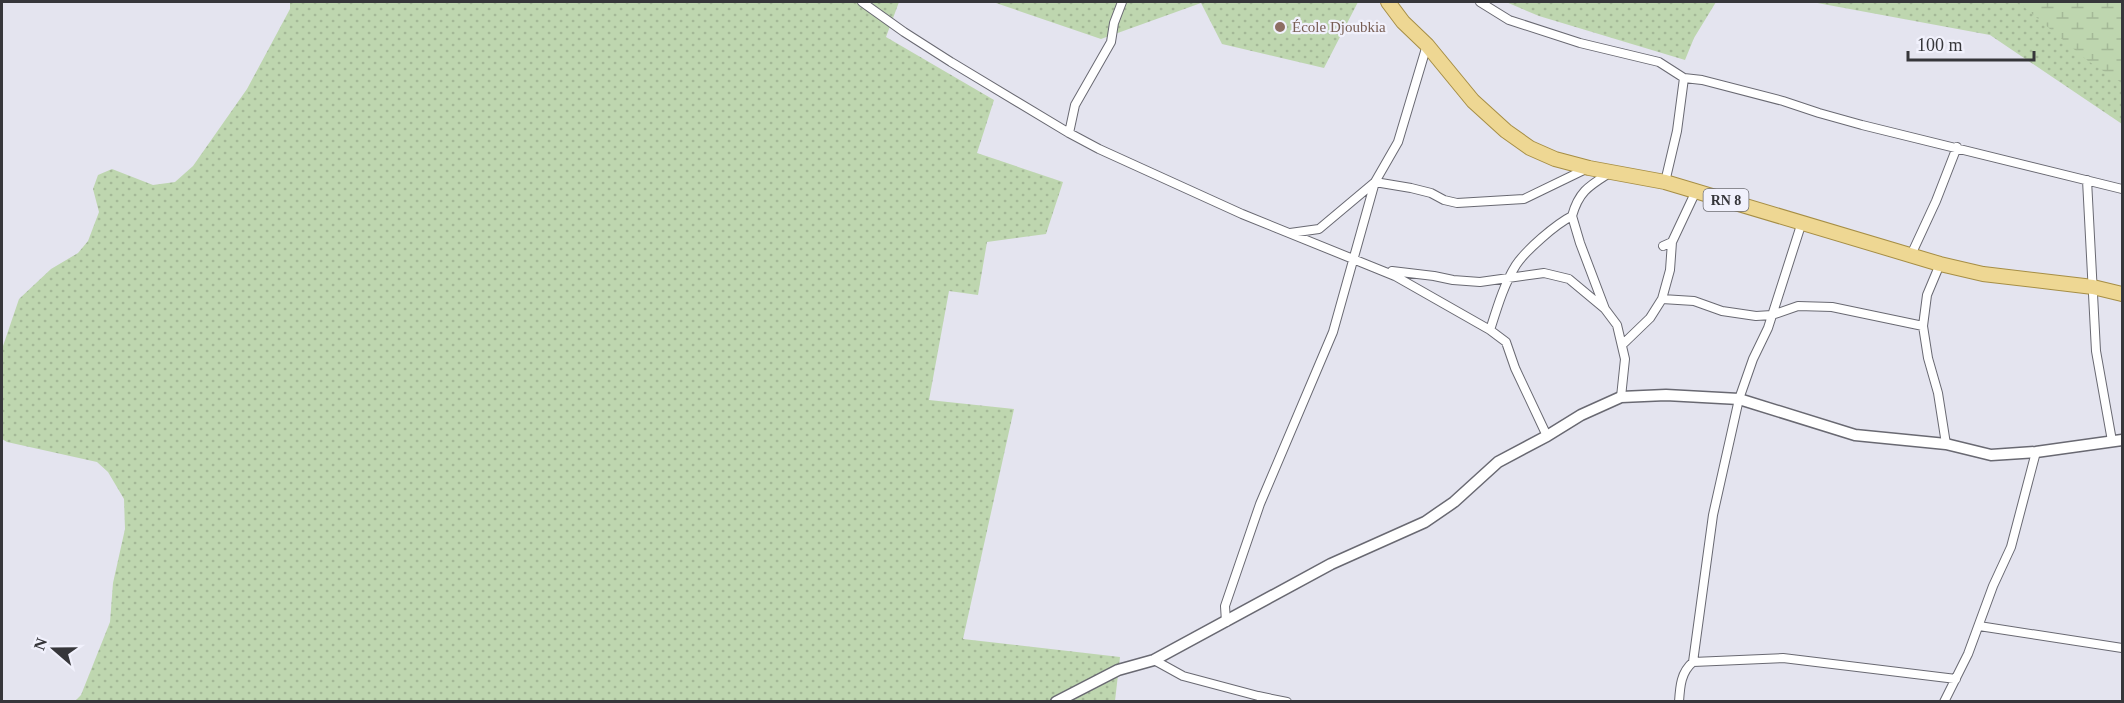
<svg xmlns="http://www.w3.org/2000/svg" width="2124" height="703" viewBox="0 0 2124 703" font-family="'Times New Roman',serif">
<style>
.grass{fill:url(#grass-dots)}
.wetland{fill:url(#wetland-marsh)}
.lines{fill:none;stroke-linecap:round;stroke-linejoin:round}
.minor-casing{stroke:#696972;stroke-width:10}
.tertiary-casing{stroke:#696972;stroke-width:13}
.primary-casing{stroke:#a68e45;stroke-width:16}
.minor{stroke:#fff;stroke-width:8}
.tertiary{stroke:#fff;stroke-width:10}
.primary{stroke:#eed793;stroke-width:14}
.education-dot{fill:#8d6e63;stroke:#f1f1fc;stroke-width:2}
.labels{text-anchor:middle;dominant-baseline:central;stroke-width:4.5;stroke-linejoin:round;paint-order:stroke}
.shield{fill:#f1f1fc;stroke:#6e6e74;stroke-width:1.5}
.shield-label{font-size:14px;font-weight:bold;fill:#36363a}
.education-label{font-size:15px;fill:#785e54;stroke:#f1f1fc;text-anchor:start}
</style>
<defs>
<pattern id="grass-dots" width="8" height="8" patternUnits="userSpaceOnUse" patternTransform="scale(1.5)"><rect width="8" height="8" fill="#bed6af"/><path d="M2 2h.1M6 6h.1" fill="none" stroke="#a4b897" stroke-width="1.8" stroke-linecap="round"/></pattern>
<pattern id="wetland-marsh" width="20" height="14" patternUnits="userSpaceOnUse" patternTransform="scale(1.5)"><rect width="20" height="14" fill="#bed6af"/><path d="M1 5h8M5 5V1M11 12h8M15 12V8" fill="none" stroke="#a4b897"/></pattern>
</defs>
<rect width="100%" height="100%" fill="#e4e4ef"/>
<path class="grass" d="M290,2H899L886,37L994,100L977,153L1063,182L1046,234L987,242L978,295L949,291L929,400L1014,409L963,639L1120,657L1115,701H75L81,695L110,622L113,583L125,529L124,499L108,472L97,462L7,442L2,439V349L19,299L51,269L78,253L88,241L99,212L93,189L98,175L112,169L153,185L175,182L193,166L247,89L290,9Z
M993,2H1358L1324,68L1222,44L1201,3L1101,39Z
M1506,2H1716L1694,38L1685,60L1539,16Z
M1812,2H2122V124L1990,35Z"/>
<path class="wetland" d="M2018,2H2122V83L2088,61Z"/>
<g class="lines">
<g class="minor-casing">
<path id="minor" d="M862,2L904,32L951,62L1069,133L1099,149L1242,214L1395,276L1490,330L1506,342L1515,368L1547,436
M1480,2L1509,20L1580,43L1659,62L1684,78L1702,80L1783,101L1819,113L1862,125L2122,189
M1069,133L1075,105L1111,42L1114,23L1122,2
M2087,180L2096,351L2112,441
M1665,182L1677,131L1684,78
M1572,216L1580,243L1605,309L1617,325L1625,359L1621,397
M1290,233L1319,229L1375,182L1411,188L1431,193L1444,200L1457,203L1524,199L1588,168
M1663,246L1672,242L1696,191
M1911,255L1936,201L1957,147
M1940,264L1927,295L1923,326L1928,358L1938,393L1946,444
M1392,271L1434,276L1453,280L1480,282L1544,273L1569,279L1605,309
M1662,299L1670,270L1672,242
M1490,330C1497,308 1504,284 1516,265C1526,250 1556,224 1572,216C1579,191 1589,186 1611,172
M1622,345L1650,318L1662,299L1694,301L1722,311L1756,316L1772,315L1798,306L1832,307L1923,326
M1226,622L1225,606L1260,504L1333,332L1375,182L1398,142L1427,45
M1979,626L2122,648
M1154,660L1183,676L1258,696L1287,702
M1693,662L1713,515L1739,399L1753,359L1768,328L1802,222
M1679,702C1680,686 1681,672 1693,662L1783,658L1956,679
M1944,702L1968,654L1993,586L2011,547L2036,452"/>
</g>
<g class="tertiary-casing">
<path id="tertiary" d="M1056,702L1118,670L1154,660L1331,564L1425,522L1454,502L1498,462L1547,436L1581,415L1621,397L1666,395L1739,399L1855,435L1946,444L1991,455L2036,452L2122,440"/>
</g>
<g class="primary-casing">
<path id="primary" d="M1388,2L1403,22L1427,45L1473,101L1506,131L1530,148L1555,159L1589,168L1665,182L1940,264L1983,274L2093,287L2122,294"/>
</g>
<use href="#minor" class="minor"/>
<use href="#tertiary" class="tertiary"/>
<use href="#primary" class="primary"/>
</g>
<circle class="education-dot" cx="1280" cy="27" r="6"/>
<g class="labels">
<rect class="shield" x="1703.5" y="189" width="45" height="22" rx="4.5"/>
<g class="shield-label">
<text x="1726" y="200">RN 8</text>
</g>
<g class="education-label">
<text x="1292" y="27">École Djoubkia</text>
</g>
</g>
<rect width="2124" height="703" fill="none" stroke="#36363a" stroke-width="6"/>
<g transform="translate(54 649) rotate(290)" stroke="#f1f1fc" stroke-width="4.5" paint-order="stroke">
<path d="M0-4.5L10 22L0 15L-10 22Z" fill="#36363a"/>
<text y="-9" font-size="16" font-weight="bold" text-anchor="middle" fill="#36363a">N</text>
</g>
<path d="M1908 51v9h126v-9" fill="none" stroke="#36363a" stroke-width="3"/>
<text x="1917" y="51" font-size="18" fill="#36363a" stroke="#f1f1fc" stroke-width="4.5" paint-order="stroke">100 m</text>
</svg>
